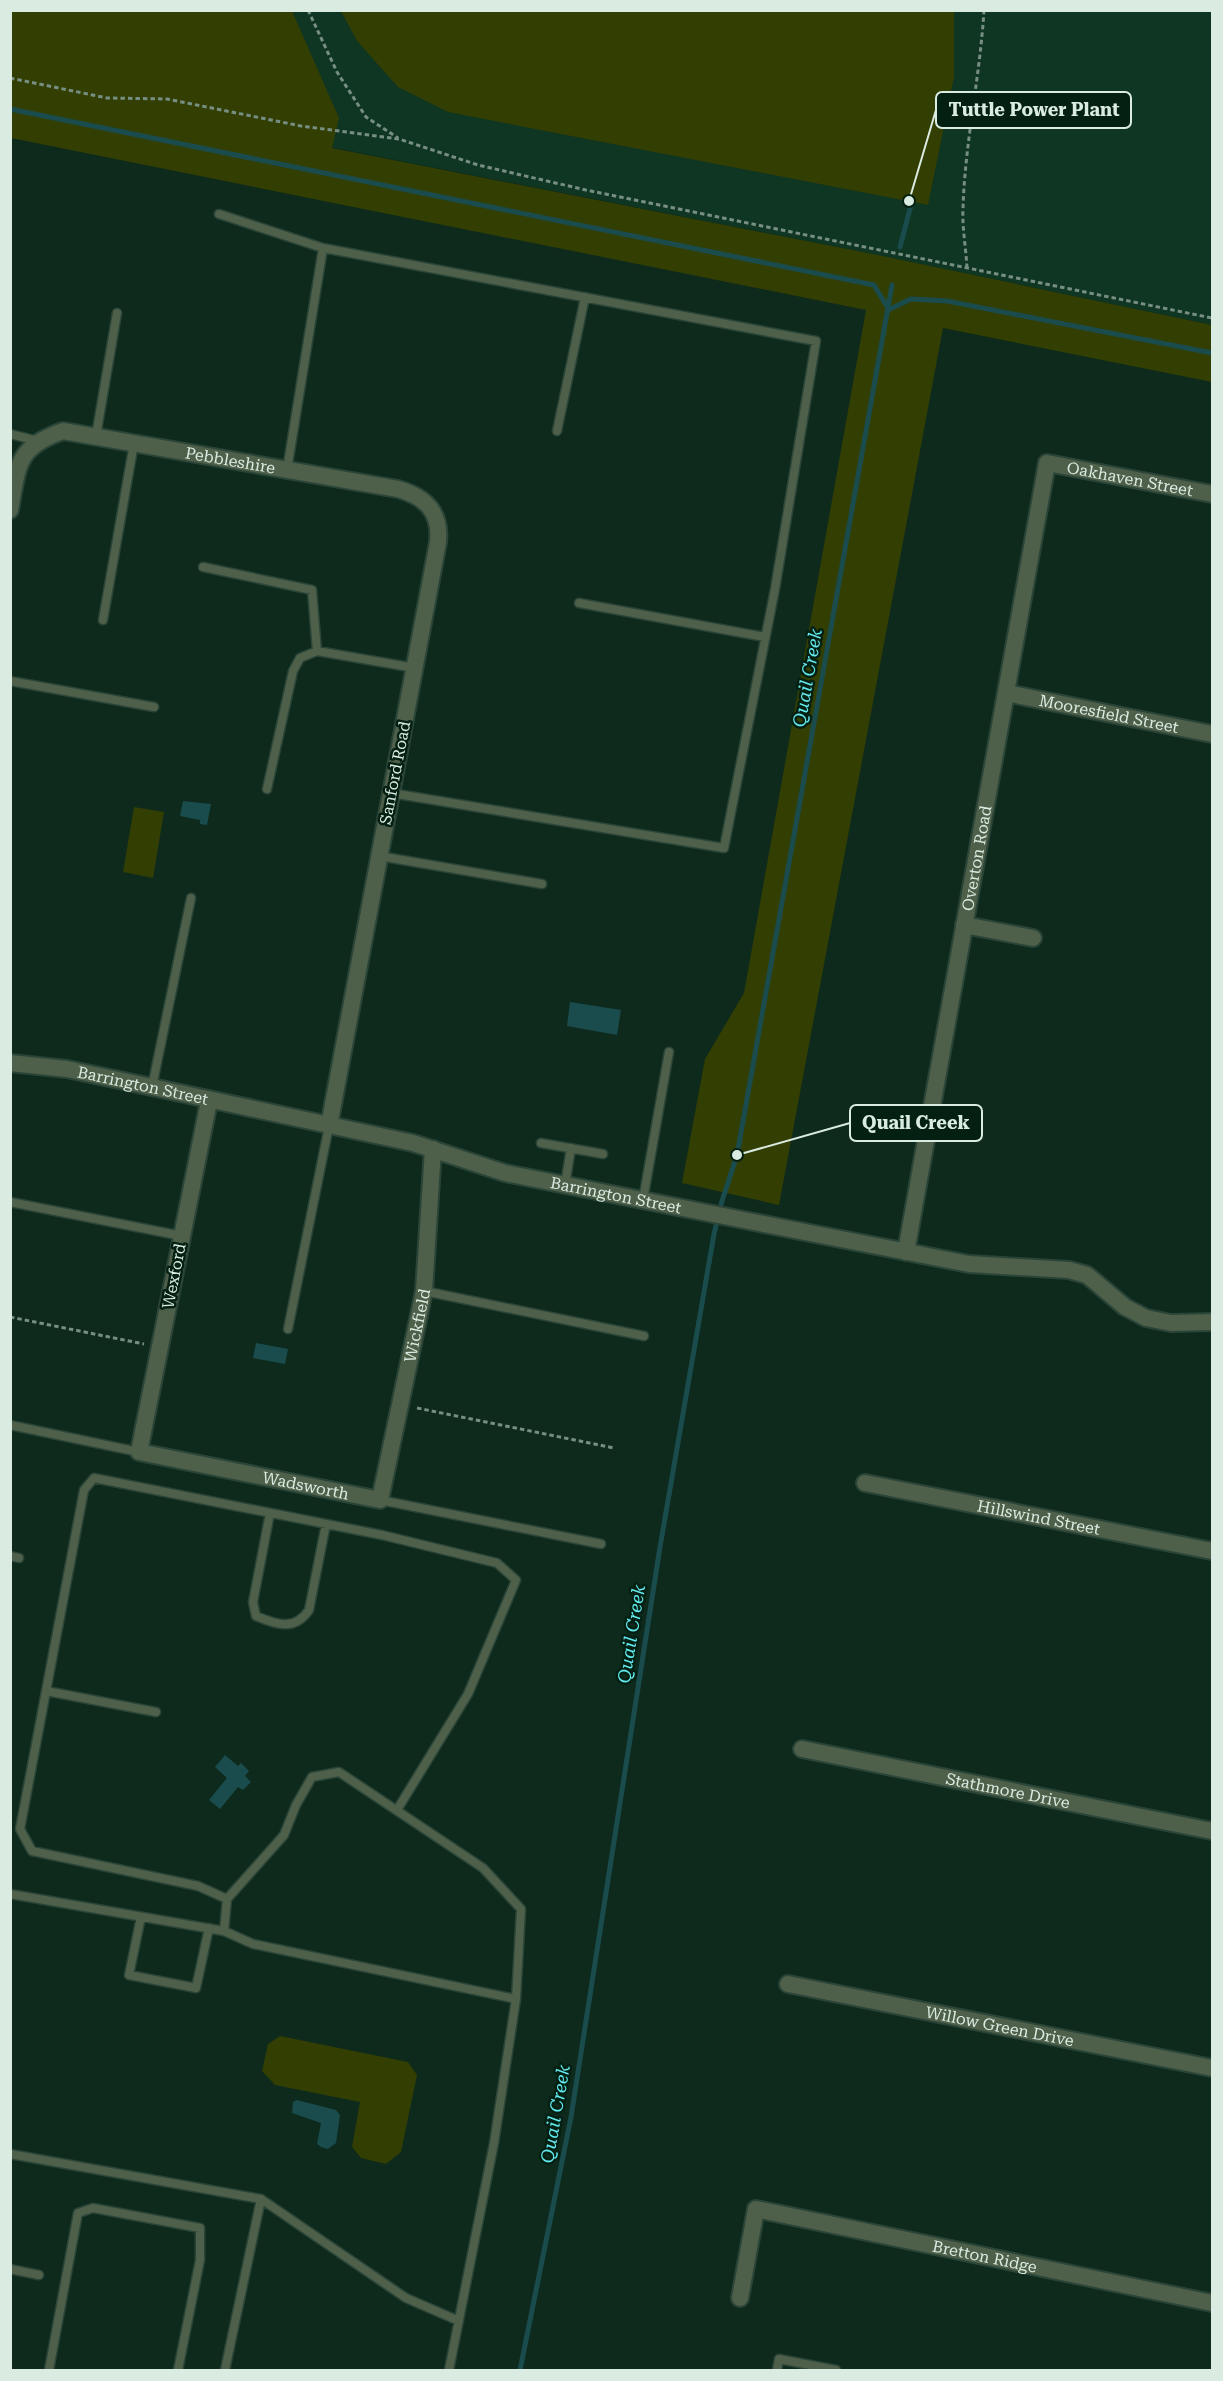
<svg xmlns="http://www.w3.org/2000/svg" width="1223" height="2381" viewBox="0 0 1223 2381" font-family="'Roboto Serif',serif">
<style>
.built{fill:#0f3523}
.green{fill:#333e03}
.water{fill:#1a4c4e}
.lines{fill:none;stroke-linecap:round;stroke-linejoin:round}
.stream{stroke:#1a4c4e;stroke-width:5}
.lane-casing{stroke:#2a4538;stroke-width:11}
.street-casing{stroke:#2a4538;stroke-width:20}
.path{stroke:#778e82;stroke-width:3;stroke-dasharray:4.5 3;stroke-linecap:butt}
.lane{stroke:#4e5f4a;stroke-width:8}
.street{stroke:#4e5f4a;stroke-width:16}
.labels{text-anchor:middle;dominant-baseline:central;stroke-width:5;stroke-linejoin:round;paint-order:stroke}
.street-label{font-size:16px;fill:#daebe1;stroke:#042013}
.water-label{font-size:18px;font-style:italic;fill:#63ebf0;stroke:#042013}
.leader{fill:none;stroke:#daebe1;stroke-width:2}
.callout-dot{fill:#daebe1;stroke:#042013;stroke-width:2}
.callout{fill:#042013;stroke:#daebe1;stroke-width:2}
.callout-label{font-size:18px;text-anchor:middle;font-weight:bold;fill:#daebe1}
</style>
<rect width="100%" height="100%" fill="#0d2a1c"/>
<path class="built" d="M10,11H1212V325L878,255L11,84Z"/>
<path class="green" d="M10,11H292L339,118L332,148L878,255L1212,325V382L943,328L779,1205L682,1183L705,1059L744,993L866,310L11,138Z
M341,11H954V77L928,205L448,112L398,87L357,41Z
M134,807L164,812L153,878L123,872Z
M280,2036L408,2062L417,2075L401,2152L386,2164L361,2158L352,2147L360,2102L275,2085L262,2071L268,2044Z"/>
<path class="water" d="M183,801L211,804L207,825L200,824V820L180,816Z
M570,1002L621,1010L617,1035L567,1026Z
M256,1343L288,1349L285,1364L253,1358Z
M225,1755L238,1766L241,1763L249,1771L245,1776L251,1782L243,1790L238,1787L220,1809L209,1800L227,1778L215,1767Z
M297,2100L336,2110L340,2115L336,2143L328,2149L321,2147L317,2144L321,2123L292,2113L293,2102Z"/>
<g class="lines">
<path class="stream" d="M10,109L874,285L888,308
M900,247L911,205
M888,310L911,299L947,301L1212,353
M520,2370L571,2117L660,1547L714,1234L722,1201L737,1155L892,285"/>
<g class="lane-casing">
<path id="lane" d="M219,214L323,248
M557,431L585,297
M10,434L38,441
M96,436L117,313
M287,470L323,248L816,341L775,589L724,848L391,793
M203,567L312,590L317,651L415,668
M579,603L765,637
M103,620L134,443
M10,681L154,707
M267,789L293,671L300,658L317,651
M379,856L542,884
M152,1087L191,898
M541,1143L603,1154
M565,1185L571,1148
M643,1200L669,1052
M10,1202L182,1236
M424,1291L644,1336
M288,1329L329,1126
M10,1425L139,1452
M380,1500L601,1544
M270,1513L253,1602L256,1616C277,1625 295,1631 309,1610L326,1524
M10,1556L19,1558
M46,1691L156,1712
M397,1810L468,1694L516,1580L497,1563L382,1535L94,1478L84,1490L20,1829L32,1851L198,1886L227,1899L284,1835L296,1805L312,1777L339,1772L483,1868L521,1909L516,1999L494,2143L449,2370
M10,1894L224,1931
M227,1899L224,1931L253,1944L516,1999
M141,1917L129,1975L196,1988L209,1928
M10,2154L261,2199L406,2298L459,2321
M10,2269L39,2275
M49,2370L78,2213L93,2208L200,2228V2260L178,2370
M225,2370L261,2199
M777,2370L779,2359L836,2370"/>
</g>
<g class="street-casing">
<g id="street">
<path id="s1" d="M10,510C18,466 16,447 63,431L398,489C426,497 441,512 438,542L329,1126"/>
<path id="s2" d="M1006,693L1212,734"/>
<path d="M964,925L1033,938"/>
<path id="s3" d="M10,1063L67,1069L152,1087L413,1143L505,1173L759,1223L969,1264L1069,1270L1087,1275L1125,1307L1146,1318L1171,1323L1212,1322"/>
<path id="s4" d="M209,1101L139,1452L380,1500L424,1291L433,1149"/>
<path id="s5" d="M906,1252L1047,463L1212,494"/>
<path id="s6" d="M865,1483L1212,1551"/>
<path id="s7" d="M802,1749L1212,1831"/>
<path id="s8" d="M788,1984L1212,2068"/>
<path id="s9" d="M740,2298L756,2209L1212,2303"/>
</g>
</g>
<path class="path" d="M308,10L337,72L366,117L398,138
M10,78L107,98L167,99L301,126L399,139L478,165L586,190L1212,318
M967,268C966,248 962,228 963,208C965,142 980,77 984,10
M10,1317L144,1344
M417,1408L614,1448"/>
<use href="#lane" class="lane"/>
<use href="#street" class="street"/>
</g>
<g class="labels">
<g class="street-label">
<text stroke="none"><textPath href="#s1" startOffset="273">Pebbleshire</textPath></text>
<text stroke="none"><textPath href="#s5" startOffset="886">Oakhaven Street</textPath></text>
<text stroke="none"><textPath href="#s2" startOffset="105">Mooresfield Street</textPath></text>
<text transform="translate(395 773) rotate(-79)">Sanford Road</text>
<text stroke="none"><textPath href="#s5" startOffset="400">Overton Road</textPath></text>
<text stroke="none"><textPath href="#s3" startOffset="135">Barrington Street</textPath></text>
<text stroke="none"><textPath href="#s3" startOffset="621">Barrington Street</textPath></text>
<text transform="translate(174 1276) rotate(-79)">Wexford</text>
<text stroke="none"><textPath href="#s4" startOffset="782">Wickfield</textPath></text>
<text stroke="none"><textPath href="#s4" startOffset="528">Wadsworth</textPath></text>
<text stroke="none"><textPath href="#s6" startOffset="177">Hillswind Street</textPath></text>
<text stroke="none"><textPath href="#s7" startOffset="210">Stathmore Drive</textPath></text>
<text stroke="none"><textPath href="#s8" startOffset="216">Willow Green Drive</textPath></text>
<text stroke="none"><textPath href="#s9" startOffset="324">Bretton Ridge</textPath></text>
</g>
<g class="water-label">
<text transform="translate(807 678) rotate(-80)">Quail Creek</text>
<text transform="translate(631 1634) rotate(-81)">Quail Creek</text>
<text transform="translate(555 2114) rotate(-80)">Quail Creek</text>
</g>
</g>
<path class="leader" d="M909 201L936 110M737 1155L850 1123"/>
<g class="callout-dot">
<circle cx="909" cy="201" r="6"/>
<circle cx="737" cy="1155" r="6"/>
</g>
<g class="callout">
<rect x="936" y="92" width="195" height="36" rx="6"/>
<rect x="850" y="1105" width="132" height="36" rx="6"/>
</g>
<g class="callout-label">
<text x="1034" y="116">Tuttle Power Plant</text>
<text x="916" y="1129">Quail Creek</text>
</g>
<rect width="1223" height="2381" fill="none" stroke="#daebe1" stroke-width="24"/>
</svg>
